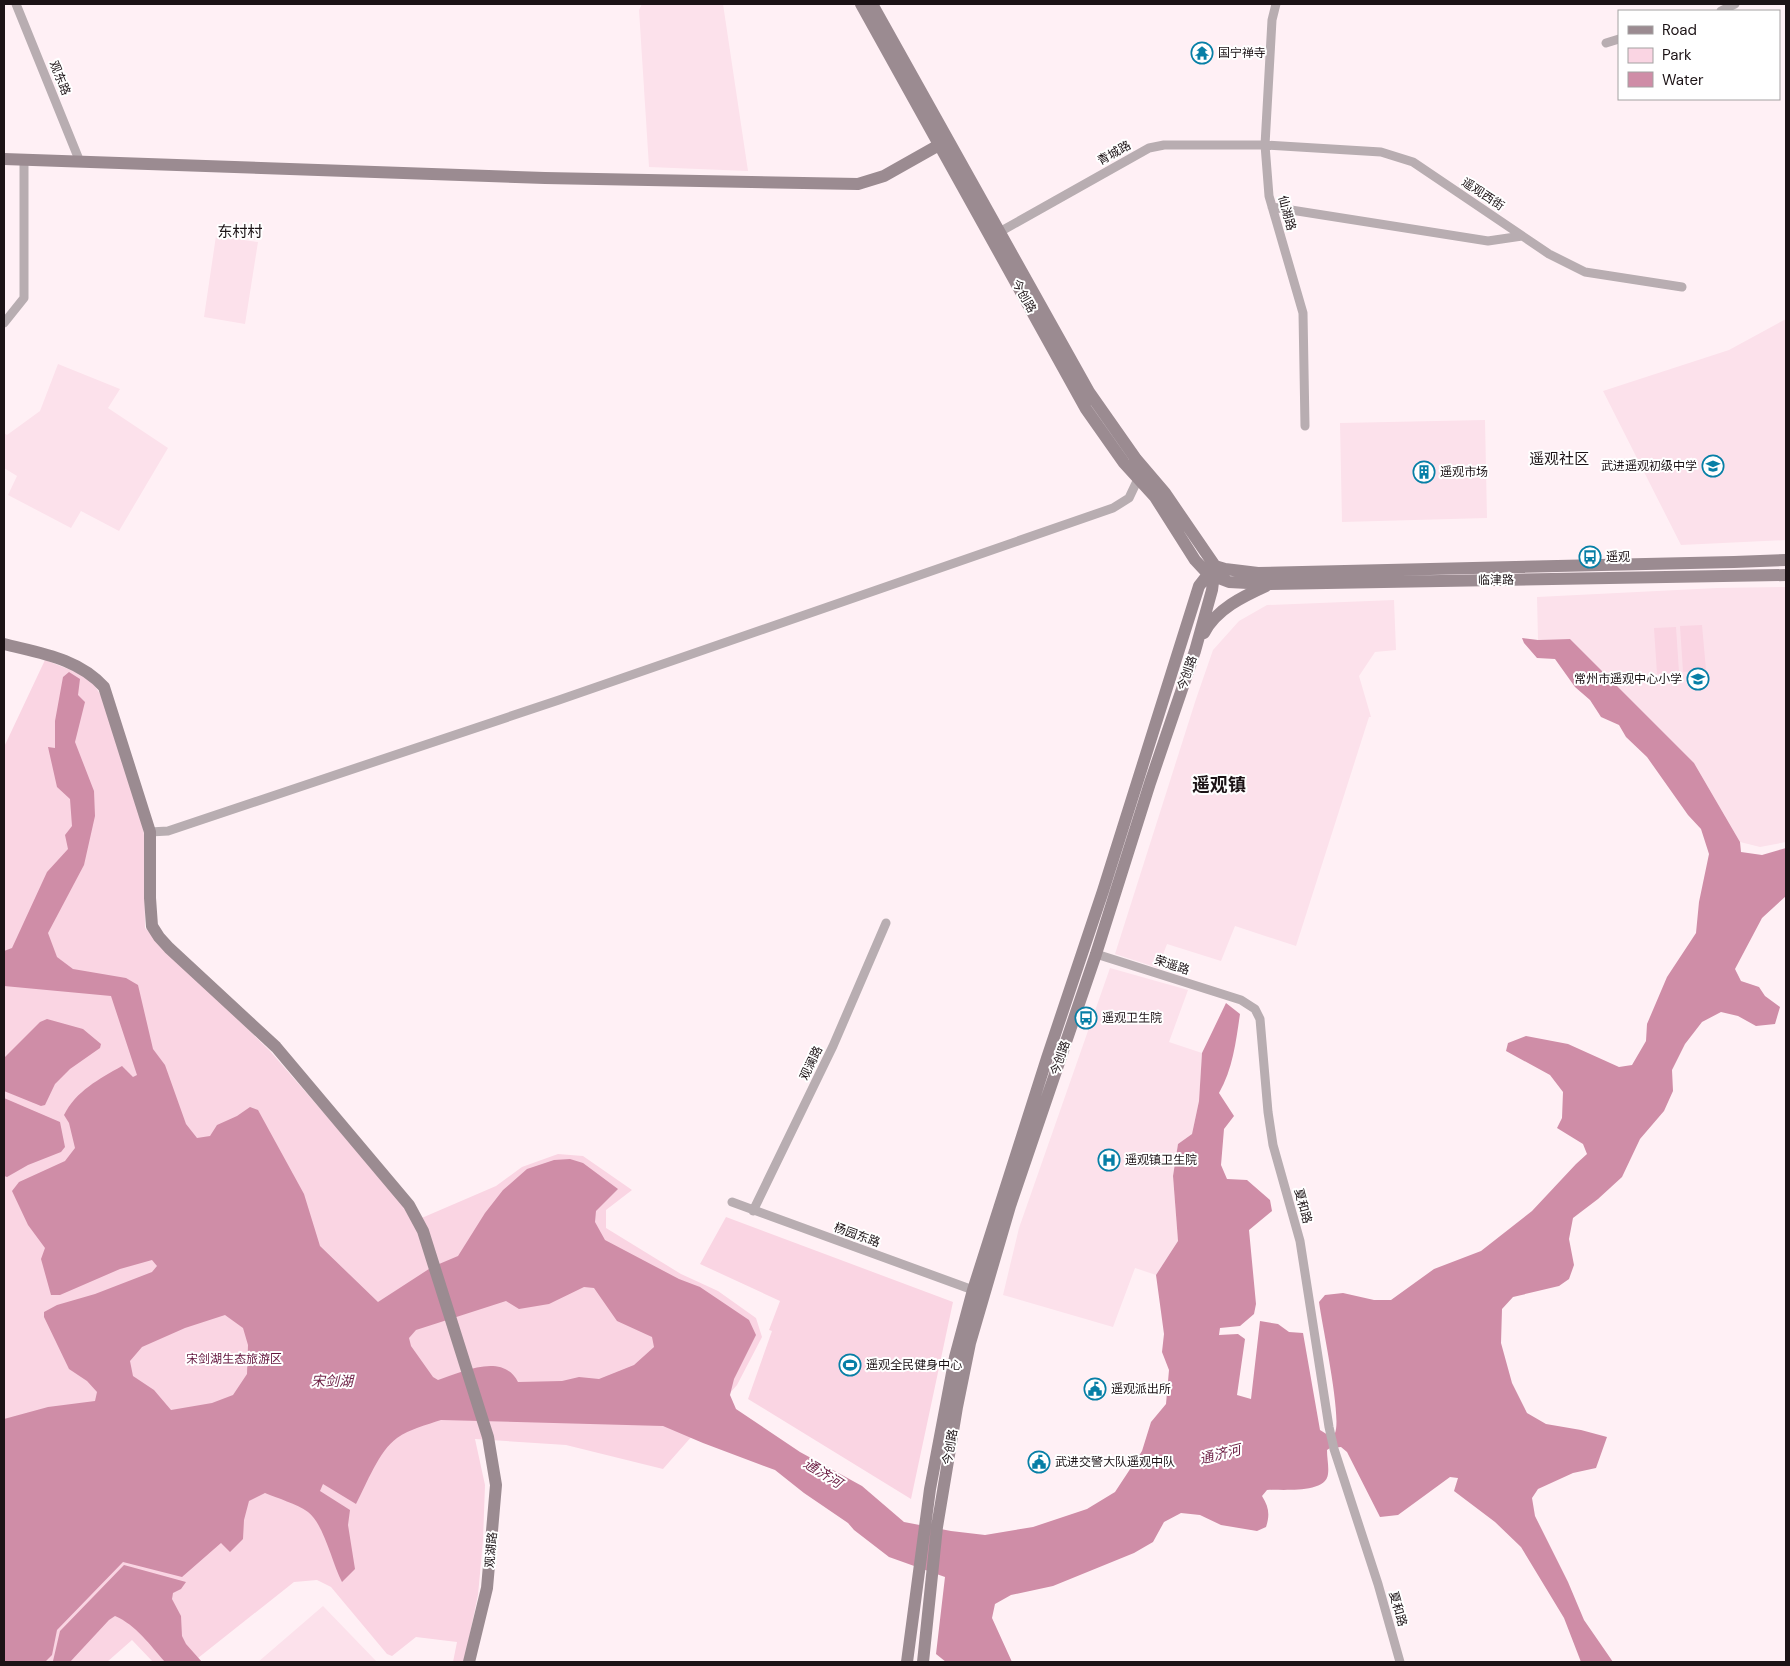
<svg xmlns="http://www.w3.org/2000/svg" width="1790" height="1666" viewBox="0 0 1790 1666" font-family="'DM Sans','Noto Sans SC',sans-serif">
<style>
.built{fill:#fce1eb}
.green{fill:#fad5e3}
.water{fill:#cf8da7;fill-rule:evenodd}
.lines{fill:none;stroke-linecap:round;stroke-linejoin:round}
.street{stroke:#b8adb1;stroke-width:9}
.secondary{stroke:#9b8b91;stroke-width:12}
.labels{text-anchor:middle;dominant-baseline:central;stroke-width:4;stroke-linejoin:round;paint-order:stroke}
.poi-label{font-size:12px;fill:#1c1316;stroke:#fff;text-anchor:start}
.street-label{font-size:12px;fill:#1c1316;stroke:#fff}
.park-label{font-size:12px;fill:#62143c;stroke:#fff}
.water-label{font-size:14px;font-style:italic;fill:#6d1f45;stroke:#fff}
.quarter-label{font-size:15px;fill:#1c1316;stroke:#fff}
.district-label{font-size:18px;font-weight:bold;fill:#1c1316;stroke:#fff}
</style>
<rect width="100%" height="100%" fill="#fff0f5"/>
<path class="built" d="M642,4H723L748,171L649,167L639,10Z
M216,236L258,242L245,324L204,317Z
M1786,319V540L1681,545L1603,391L1729,350Z
M58,364L120,389L108,408L168,448L119,531L81,511L71,528L8,495L17,476L4,468V433L7,435L40,411Z
M1485,420L1487,518L1342,522L1340,423Z
M1786,587V842L1760,847L1740,842L1694,763L1570,639L1538,640L1537,597L1717,588Z
M1394,600L1396,650L1375,652L1359,676L1371,717H1369L1296,946L1235,926L1221,961L1167,944L1158,968L1115,954L1196,699L1213,650L1239,621L1267,605Z
M1110,968L1188,990L1169,1042L1202,1053L1199,1101L1192,1134L1178,1144L1173,1176L1178,1241L1156,1275L1135,1268L1113,1327L1003,1295L1019,1228Z
M323,1606L377,1662H258Z"/>
<path class="green" d="M1702,625L1706,670L1683,672L1680,626Z
M1676,627L1679,672L1657,674L1654,628Z
M45,660L89,677L102,697L142,817L144,835L145,928L270,1051L417,1220L496,1186L522,1167L558,1154L583,1156L632,1190L606,1210V1228L681,1274L718,1291L756,1318L762,1337L737,1385L663,1469L566,1445L475,1439L485,1485L483,1540L478,1595L464,1662H453L457,1642L416,1637L392,1656L387,1654L331,1587L317,1580L294,1582L193,1662H153L132,1640L107,1662H4V747Z
M726,1217L953,1302L911,1499L748,1399L772,1331L769,1330L780,1301L700,1264Z"/>
<path class="water" d="M1522,638L1538,640L1570,639L1694,763L1740,842L1741,852L1762,855L1786,848V896L1762,918L1735,969L1741,981L1759,987L1765,996L1780,1007L1775,1024L1756,1026L1738,1016L1721,1012L1702,1022L1685,1044L1672,1070L1673,1091L1664,1111L1640,1139L1622,1177L1598,1199L1573,1218L1569,1239L1574,1265L1569,1279L1559,1286L1513,1297L1502,1309L1501,1343L1512,1383L1527,1413L1546,1424L1581,1430L1607,1437L1596,1468L1573,1473L1538,1489L1532,1498L1535,1516L1568,1582L1584,1620L1613,1662H1581L1564,1618L1521,1547L1495,1522L1454,1491L1458,1478L1450,1477L1398,1515L1380,1517L1347,1452L1341,1447L1330,1448L1327,1450C1327,1458 1329,1467 1328,1474C1326,1494 1282,1489 1267,1490L1262,1496C1269,1507 1270,1515 1266,1527L1257,1531L1221,1525L1200,1515L1181,1513L1164,1522L1153,1542L1134,1553L1053,1586L1011,1595L995,1604L992,1618L1012,1662H946L936,1654L945,1577L889,1557L854,1530L848,1523L804,1493L775,1470L703,1443L663,1426L441,1420C426,1425 410,1429 397,1438C379,1451 367,1483 356,1504L323,1484L320,1491L350,1510L348,1525L355,1569L342,1582C332,1563 324,1524 308,1512C297,1504 277,1498 265,1493L249,1501L244,1520L243,1539L230,1552L221,1543L182,1577L123,1562L57,1630L52,1655L45,1662H4V1419L48,1407L95,1401L97,1392L87,1381L69,1369L44,1317V1312L57,1305L95,1294L152,1272L157,1266L152,1260L120,1269L60,1295H51L41,1259L45,1248L28,1225L12,1191L19,1182L65,1161L75,1148L69,1123L64,1115C76,1091 99,1079 122,1066L133,1077L137,1075L111,996L4,986V951L12,948L47,872L68,849L65,835L72,826L70,799L57,787L48,747L55,748V721L63,677L69,672L80,679L78,695L85,702L75,742L94,791L95,816L84,865L48,933L57,957L73,969L126,978L138,985L153,1049L165,1065L186,1124L197,1138L210,1136L217,1125L237,1116L250,1107L258,1110L304,1194L320,1246L378,1302L432,1267L458,1256L485,1213L503,1190L527,1169L554,1160L570,1159L583,1163L618,1189L596,1211L595,1222L605,1240L679,1279L700,1287L749,1320L756,1335L734,1379L730,1395L736,1409L800,1452L862,1486L904,1522L951,1531L985,1535L1033,1527L1087,1509L1115,1492L1142,1451L1151,1422L1166,1404L1169,1370L1162,1352L1164,1334L1156,1275L1178,1241L1173,1176L1178,1144L1192,1134L1199,1101L1202,1053L1226,1003L1240,1014C1236,1041 1233,1069 1219,1093L1234,1116L1224,1129L1221,1165L1227,1179L1247,1180L1270,1200L1272,1211L1249,1230L1256,1304L1254,1314L1240,1326L1220,1328L1219,1335L1238,1334L1245,1339L1237,1395L1251,1399L1260,1321L1278,1324L1289,1332L1303,1333L1320,1430L1328,1435L1335,1433C1342,1417 1322,1325 1319,1302L1325,1295L1343,1293L1374,1300H1391L1434,1269L1481,1251L1532,1211L1576,1164L1587,1154L1583,1144L1557,1128L1562,1118L1563,1092L1550,1075L1506,1051L1508,1043L1526,1036L1568,1044L1619,1067L1632,1065L1646,1041L1647,1024L1667,977L1696,933L1699,902L1709,854L1701,829L1688,815L1647,757L1626,737L1619,725L1601,717L1590,700L1575,687L1555,659L1537,658L1524,643ZM584,1287L594,1288L617,1321L652,1337L654,1347L634,1365L599,1379L579,1377L562,1381L518,1382C503,1352 462,1372 438,1380L433,1377L411,1346L409,1338L416,1330L506,1301L519,1309L549,1304ZM225,1315L243,1328L248,1345L247,1374L233,1395L212,1403L171,1410L154,1390L133,1376L130,1361L142,1347L185,1328Z
M47,1019L83,1029L101,1044L100,1048L70,1069L55,1084L45,1105L41,1106L4,1091V1058L40,1022Z
M4,1098L60,1122L65,1147L61,1152L28,1165L7,1177L4,1176Z
M124,1565L186,1582L181,1589L173,1593L172,1599L181,1616L182,1636L186,1644L202,1662H165C150,1645 136,1625 115,1616L109,1620L70,1662H54L53,1661L60,1631Z"/>
<g class="lines">
<path class="street" d="M16,4L80,162
M1276,4L1272,20L1265,145L1269,196L1303,313L1305,426
M1721,11L1735,4
M1606,43L1619,39
M1272,207L1488,241L1522,236
M996,234L1149,148L1164,145H1265L1381,152L1413,162L1549,254L1585,272L1682,287
M4,323L24,298V160
M150,832L168,831L559,700L1113,508L1129,498L1138,479
M1096,954L1241,1000L1255,1009L1260,1019L1268,1112L1273,1145L1300,1241L1329,1427L1334,1449L1378,1584L1400,1662
M732,1202L973,1290
M753,1211L833,1046L886,923"/>
<path class="secondary" d="M861,4L1086,409L1124,463L1155,497L1195,560L1208,574L1229,582L1267,584L1786,575
M872,4L1089,392L1136,459L1165,493L1215,566L1212,590L1195,651L1150,783L1096,954L1010,1206L970,1343L957,1407L937,1527L923,1662
M4,159L545,178L858,184L884,176L939,145
M1215,566L1225,569L1258,573L1734,562L1786,560
M1204,633C1216,609 1244,596 1266,586
M4,644C39,653 78,658 104,687L150,832V898L152,926L159,937L169,948L276,1047L409,1205L423,1231L488,1437L496,1485L487,1588L469,1662
M907,1662L930,1489L955,1357L973,1290L1047,1058L1103,891L1199,586L1213,568"/>
</g>
<defs>
<g id="temple-ring" transform="scale(1.125)"><circle r="9.5" fill="#fff" stroke="#077fa6" stroke-width="1.5"/><path d="M0-6L5-2H3V0L6.5 2.5H4V6H1.5V3h-3V6H-4V2.5H-6.5L-3 0V-2H-5Z" fill="#077fa6"/></g>
<g id="school-ring" transform="scale(1.125)"><circle r="9.5" fill="#fff" stroke="#077fa6" stroke-width="1.5"/><path d="M0-5L7-2L0 1L-7-2ZM-4 1L0 2.5L4 1V4Q0 6-4 4Z" fill="#077fa6"/></g>
<g id="building-ring" transform="scale(1.125)"><circle r="9.5" fill="#fff" stroke="#077fa6" stroke-width="1.5"/><path d="M-4-6H4V6H1V3H-1V6H-4ZM-2.5-4.3h1.7v1.8h-1.7ZM.8-4.3h1.7v1.8H.8ZM-2.5-1h1.7V.8h-1.7ZM.8-1h1.7V.8H.8Z" fill="#077fa6"/></g>
<g id="bus-ring" transform="scale(1.125)"><circle r="9.5" fill="#fff" stroke="#077fa6" stroke-width="1.5"/><path d="M-5-6H5V4H4V6H2V4H-2V6H-4V4H-5ZM-3.5-4V0h7V-4ZM-3.5 1.2v1.5H-2V1.2ZM2 1.2v1.5H3.5V1.2Z" fill="#077fa6"/></g>
<g id="hospital-ring" transform="scale(1.125)"><circle r="9.5" fill="#fff" stroke="#077fa6" stroke-width="1.5"/><path d="M-5-5h3v3.5h4V-5h3V5h-3V1.5h-4V5h-3Z" fill="#077fa6"/></g>
<g id="stadium-ring" transform="scale(1.125)"><circle r="9.5" fill="#fff" stroke="#077fa6" stroke-width="1.5"/><path d="M0-5a6.5 5 0 1 0 0 10a6.5 5 0 1 0 0-10ZM-3.5-1.8h7v3.6h-7Z" fill="#077fa6"/></g>
<g id="civic-ring" transform="scale(1.125)"><circle r="9.5" fill="#fff" stroke="#077fa6" stroke-width="1.5"/><path d="M-.6-6.5H3V-4.5H.6V-3L4-1V1h2V6H-6V1h2V-1L-.6-3ZM-1.2 2.5V6h2.4V2.5Z" fill="#077fa6"/></g>
</defs>
<g fill-rule="evenodd">
<use href="#temple-ring" x="1202" y="53"/>
<use href="#school-ring" x="1713" y="466"/>
<use href="#building-ring" x="1424" y="472"/>
<use href="#bus-ring" x="1590" y="557"/>
<use href="#school-ring" x="1698" y="679"/>
<use href="#bus-ring" x="1086" y="1018"/>
<use href="#hospital-ring" x="1109" y="1160"/>
<use href="#stadium-ring" x="850" y="1365"/>
<use href="#civic-ring" x="1095" y="1389"/>
<use href="#civic-ring" x="1039" y="1462"/>
</g>
<g class="labels">
<g class="poi-label">
<text x="1218" y="53">国宁禅寺</text>
<text x="1697" y="466" text-anchor="end">武进遥观初级中学</text>
<text x="1440" y="472">遥观市场</text>
<text x="1606" y="557">遥观</text>
<text x="1682" y="679" text-anchor="end">常州市遥观中心小学</text>
<text x="1102" y="1018">遥观卫生院</text>
<text x="1125" y="1160">遥观镇卫生院</text>
<text x="866" y="1365">遥观全民健身中心</text>
<text x="1111" y="1389">遥观派出所</text>
<text x="1055" y="1462">武进交警大队遥观中队</text>
</g>
<g class="street-label">
<text transform="translate(60 78) rotate(68)">观东路</text>
<text transform="translate(1114 153) rotate(-29)">青城路</text>
<text transform="translate(1483 194) rotate(34)">遥观西街</text>
<text transform="translate(1287 213) rotate(75)">仙湖路</text>
<text transform="translate(1024 296) rotate(61)">今创路</text>
<text transform="translate(1496 580) rotate(-1)">临津路</text>
<text transform="translate(1187 673) rotate(-71)">今创路</text>
<text transform="translate(1172 965) rotate(18)">荣遥路</text>
<text transform="translate(1060 1058) rotate(-71)">今创路</text>
<text transform="translate(811 1063) rotate(-64)">观澜路</text>
<text transform="translate(1303 1206) rotate(75)">夏和路</text>
<text transform="translate(857 1235) rotate(20)">杨园东路</text>
<text transform="translate(950 1447) rotate(-80)">今创路</text>
<text transform="translate(491 1550) rotate(-85)">观湖路</text>
<text transform="translate(1398 1609) rotate(74)">夏和路</text>
</g>
<g class="park-label">
<text x="234" y="1359">宋剑湖生态旅游区</text>
</g>
<g class="water-label">
<text x="332" y="1381">宋剑湖</text>
<text transform="translate(1220 1454) rotate(-14)">通济河</text>
<text transform="translate(823 1473) rotate(32)">通济河</text>
</g>
<g class="quarter-label">
<text x="240" y="232">东村村</text>
<text x="1559" y="459">遥观社区</text>
</g>
<g class="district-label">
<text x="1219" y="785">遥观镇</text>
</g>
</g>
<rect width="1790" height="1666" fill="none" stroke="#1c1316" stroke-width="10"/>
<rect x="1618" y="10" width="162" height="90" fill="#ffffff" stroke="#a4a1a2"/>
<rect x="1628" y="26" width="25" height="8" fill="#9b8b91" stroke="#a4a1a2"/>
<text x="1662" y="35" font-size="15" fill="#1c1316">Road</text>
<rect x="1628" y="48" width="25" height="15" fill="#fad5e3" stroke="#a4a1a2"/>
<text x="1662" y="60" font-size="15" fill="#1c1316">Park</text>
<rect x="1628" y="72" width="25" height="15" fill="#cf8da7" stroke="#a4a1a2"/>
<text x="1662" y="85" font-size="15" fill="#1c1316">Water</text>
</svg>
